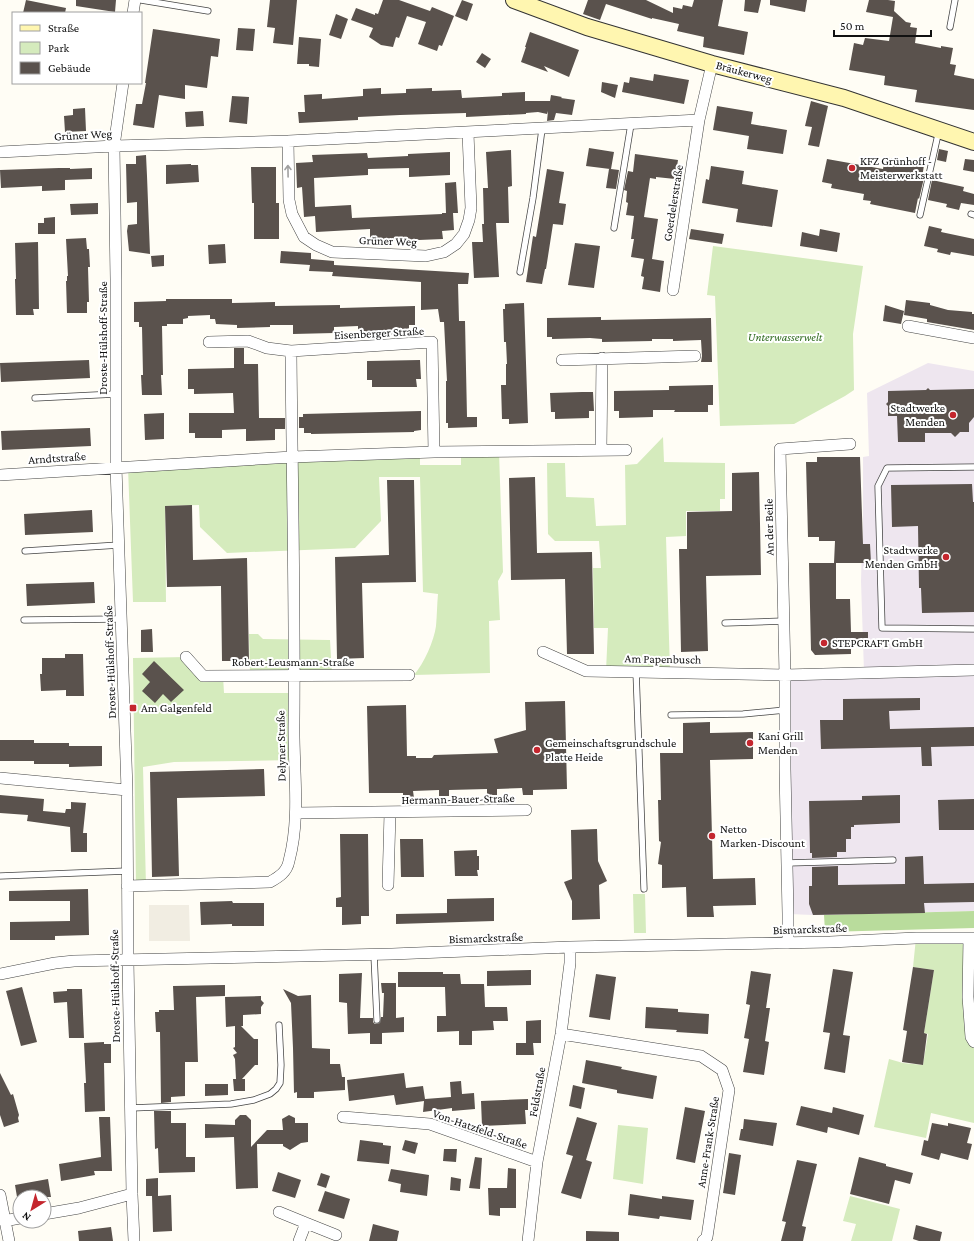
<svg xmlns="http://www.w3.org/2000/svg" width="974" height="1241" viewBox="0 0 974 1241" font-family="'Crimson Pro',serif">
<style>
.industrial{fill:#eee6ef}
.green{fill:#d5ebbd}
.forest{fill:#b9dc9c}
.plaza{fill:#f1ede2}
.building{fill:#5a524d}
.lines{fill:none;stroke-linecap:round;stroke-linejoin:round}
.service-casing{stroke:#444;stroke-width:7}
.minor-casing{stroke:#444;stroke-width:12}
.secondary-casing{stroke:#333;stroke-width:18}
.service{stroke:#fff;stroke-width:5.5}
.minor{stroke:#fff;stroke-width:11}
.secondary{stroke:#fff6b0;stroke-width:16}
.oneway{stroke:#a0a0a0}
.poi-dot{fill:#c4262e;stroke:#fff;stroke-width:1.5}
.labels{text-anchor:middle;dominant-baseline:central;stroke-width:4;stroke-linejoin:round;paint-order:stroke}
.street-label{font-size:12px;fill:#111;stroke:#fff}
.poi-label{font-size:12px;fill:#111;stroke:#fff;text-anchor:start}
.park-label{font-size:12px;font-style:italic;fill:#2f6b1f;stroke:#fff}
</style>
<rect width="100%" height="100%" fill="#fffdf5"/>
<path class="industrial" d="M928,363L974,371V911L813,915L788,914L785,675L864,672L861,581L862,543L863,541V457L869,456L867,393Z"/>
<path class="green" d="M713,246L863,266L853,334L854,390L845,396L794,424L720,426L715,296L707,295Z
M663,437L664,462L725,463V499H720V511H686V536L666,537L670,672L606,671L608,628H594L593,568H601L599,541H555L548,534L547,463H565L566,497L594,498L596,526L626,525L625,465L637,464Z
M499,451L503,572L498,581L500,620L489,621L490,673L414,675C424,663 434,641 436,626C437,615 437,604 438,594L423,592L420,477H379L381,521L355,548L227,553L200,527L199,505L165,506L166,602H133L128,467L420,452V465H461V452Z
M249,634H258L263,639L330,640L332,675H250Z
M186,657L203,676H223L224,693H294V760L174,762L143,767L146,886H136L133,658Z
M633,894H645L646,933H634Z
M916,938H969L974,1042V1123L931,1113L926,1138L874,1127L889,1059L903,1063L923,1065L928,1034L924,1033L934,970L913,967Z
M618,1125L648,1128L643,1184L613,1179Z
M850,1196L900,1209L892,1241H851L856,1224L843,1221Z"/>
<path class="forest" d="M974,911V928L825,932L824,915Z"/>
<path class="plaza" d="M149,905H189L190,941H149Z"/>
<path class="building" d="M26,0L66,8L65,13H23Z
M76,0H116L115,12L76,6Z
M270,0H297L293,45L273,43L275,28L267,27Z
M383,0H399L430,11L432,7L454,16L442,46L439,45L437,51L418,44L426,22L407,16L399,38L396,37L393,47L381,45L369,37L373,28L351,20L356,8L375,15V13L378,14Z
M462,0L473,4L467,21L455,16Z
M588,0H646L673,13V7L682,9L683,5L692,7L694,0H723L718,26L748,32L744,55L703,47L704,37L677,31L679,24L652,18V19L606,4L600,20L583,14Z
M745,0H761L758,13L744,11Z
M770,0H807L805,12L770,5Z
M869,0H888L895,1L894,11L906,22L911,23L910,27L917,28L915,43L941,48V46L953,48L950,64L956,65L954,75L974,79V110L915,102L917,90L884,85L885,76L849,70L854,43L863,45L865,38L889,41L893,17L866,12Z
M336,14L348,19L341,39L329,35Z
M238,28L255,29L253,51L236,50Z
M153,29L220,39L218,57L211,56L207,88L185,85V99L159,95L154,128L133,125L136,104H142L146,83H145Z
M530,32L579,50L569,77L544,66L548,72L521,62L526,47H525Z
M299,37L321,39L319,67L309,66V64H297Z
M482,53L491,59L485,68L476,62Z
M654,74L689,80L684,104L622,92L624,82L629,83L630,77L653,81Z
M602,82L618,85L615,98L601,92Z
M381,88V94L406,93V89L432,88V91L461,90L462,98L502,96V93L525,92V101H550L551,95L562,97L561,98L575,100L572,115L556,113L554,120L547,121L548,111L547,114L538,112L526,113V114L466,117V113L400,115L358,117V120L299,123L298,112H305L304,95L322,94V99L363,96V89Z
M232,96L249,97L247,124L229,122Z
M811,101L828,106L819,147L808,145L812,127L805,126Z
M717,106L753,112L751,124L787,130L783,154L747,149L749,136L713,130Z
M85,108L86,131L65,132L64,116L73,115V109Z
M203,111L204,126L186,127L185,112Z
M589,148L614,152L611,169L619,170L616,189L606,188L609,169H610L586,166Z
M939,149L948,151L946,162L937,160Z
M511,150L512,186L508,187L509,223H496L499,277L474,278L472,242H483L482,224H484L483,188H488L486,152Z
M450,152V175L409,177V168L368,169V175L314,178L315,207L351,205L352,218L442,214V213H446L445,183L456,182L458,213H452H453L454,230L442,231L443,239L370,242V229L316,232L315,216L304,217L302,187L297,188L296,163L313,162L312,155L367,153L368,158L408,156V154Z
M635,154L678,160L675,179L656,177V179L650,178L644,217L658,219L652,259L664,261L660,292L642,289L644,277L641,276L644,259L631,257L634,239H631L634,216L626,215L628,203L626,202L627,191L624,190L628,171L633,172Z
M146,155L147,176L150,254L129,251L127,231L128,225L137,224V202L127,203L126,164H136V156Z
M885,157L924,165L922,178H924L919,199L918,198L915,213L870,204L871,201L863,200L864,194L831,188L832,184L822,182L827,159L883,169Z
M965,159L974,160V172L963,170Z
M191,164V165H198L199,182L166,184V165Z
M711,166L744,171L742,184L778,190L772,227L736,222L738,209L702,203L706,179L709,180Z
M251,167H276V203H279V239H254V203H252Z
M59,168H70V169L92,168V179L65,180V190L42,191V186L1,188L0,170Z
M547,169L564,172L559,203L566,204L563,225L553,224L546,269H545L542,284L526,282L533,236L536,237Z
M932,180L964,187L963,191L974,194V205L961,203L959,210L946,207L947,204L928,200Z
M98,203V214L71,215L70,204Z
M55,217V234H38V223H44V218Z
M929,226L942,229L941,232L974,239V256L951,252L950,255L937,252L938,249L924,246Z
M691,229L724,234L722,244L689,239Z
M820,229L840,233L837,252L800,246L802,232L819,236Z
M86,238L87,249H89L90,267H88L89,302H87V313H67L66,281H67V276H68L66,239Z
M38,242L39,309H33L34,315H16L15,279H16L15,243Z
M575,243L600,246L594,288L568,285Z
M225,244L226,263L209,264L208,245Z
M281,251L311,253V259L334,261V265L469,273L468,284H458L459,321H465L467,417H477V427L448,428V423H446V381H447L444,322H440L438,309L421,310V282L332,276L333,272L309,271L310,265L280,263Z
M164,255V266L152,267L151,256Z
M166,299H232V303L275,302V306L340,305V308L415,306V325H409V334L358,335V326L334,327V333L293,334V325H270V327L237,328V325L216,324L215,319H210V315L188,316V318L183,319V324H167V326H162L163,375H161L162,395H142L141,375H143L142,327H139V322H134V302L166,301Z
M906,300L930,303V305L948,310L972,312V314H974V330L927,322V319L904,315Z
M524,303L528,423L509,424V419H502L501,385H506V364H507L506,342H504L503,309H505V304Z
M885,305L904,311L901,324L883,321Z
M601,317V320L711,318L712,362H701L702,356L701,340L673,341V339H652V341L602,342V339L590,338L552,339V337H547V318Z
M234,348H244V364H258L259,418H285V429H275V440L246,441V429L222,430V438H195V433H189V413H234L233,393L194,394V389H188V369L234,368Z
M89,360L90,378L1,382L0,363Z
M420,360L421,379H416L417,387H372V380H367V361Z
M713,385V405H708V412H674L675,410H653V417L619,418V411H614V391L669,390V386Z
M928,388L930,390L974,389V417L969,423V432H960L955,437L951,433H925V442H898L897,416H888V406L886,404L888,402V391L926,390Z
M582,392H593L594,411H589V418L555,419V412H551L550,393Z
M421,411V430L414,431V432L311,434V433H304V428H299V417H303V414Z
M164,413V439L145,440L144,414Z
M90,428L91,446L2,450L1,431Z
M817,457H860L863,544H870L871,563H834L835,541H819V537H808L806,462H817Z
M759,472L761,575L706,576L708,651L681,652L679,549H687V512L732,511V473Z
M535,477L537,553L592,552L594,654H567L565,579L511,580L509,478Z
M387,480H414L416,582L362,583L364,658L337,659L335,557L389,555Z
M972,484L973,502H974V612L922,613L921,588H919L918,526L892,527L891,485Z
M192,505L193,560L247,558L249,661H222L221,586L167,587L165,506Z
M92,510L93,532L25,535L24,514Z
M809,563H836V599H850L851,632H868V643H851V654L815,655L811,650Z
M94,582L95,603L27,606L26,584Z
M152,629L153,652H141V630Z
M65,654H83L84,696H66V690L41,691L40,674H42V658H65Z
M154,661L184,690L171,702L163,694L155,703L142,691L150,682L142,674Z
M920,698V710L889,711L890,729L974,727V746L931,747L932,766H922L921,747L821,749L820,720H843V699Z
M565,701L567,789L533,790V795H523L522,788L497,789V795H487V789L449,790V796H439V790L413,791L414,798H403V793H369L367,706L406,705L407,756H416V758H432L434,755L498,753L494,739L526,730L525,702Z
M710,722V733L753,732V759L710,760L712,836L713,879L755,878L756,905L713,906L714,917H687L686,887L662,888V865L658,864L661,842L659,841L658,800H661L660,753H683V723Z
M0,740H34V743H69V746H102V766L69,767V764H34V761H0Z
M264,769L265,796L177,798L179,876L152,877L150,772Z
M0,795L44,799L43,811L65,813L66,809H71V802L86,803L83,833H87V852H71L70,827L27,821L28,815L0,813Z
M900,795V823L854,825V827H851V839H846V852H837V857L812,858V853H810L809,801L862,800V796Z
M974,799V830H939L938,800Z
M597,829L598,861L607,881L599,885L600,919L572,920V901L564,882L572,879L571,830Z
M340,834H368L369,916H361V924L342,925V907H336V898L341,897Z
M400,839H423L424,877H401Z
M477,850V856H479V870H477L478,876H455L454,851Z
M923,856L924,884L974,883V902L924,903L925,913L813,915L809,904V886H812V867L838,866V885L905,884V857Z
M88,889L89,935L55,936V940H10V922L70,921V901H9V891Z
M494,898V921L396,924V914L447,913V899Z
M232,901L233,903H264V926H232V924L201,925L200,902Z
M913,967L934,970L924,1033L927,1034L923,1065L902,1062L907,1031L903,1030Z
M833,969L853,972L843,1035L850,1036L845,1073L824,1069L830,1033L823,1032Z
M531,970V985L487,986V971Z
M751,971L771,974L766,1008H770L765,1041L769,1042L764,1075L743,1072L749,1039L744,1038L750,1005L746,1004Z
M398,972H443V974H460L461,984H484L485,1007H507L508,1021H493L494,1030L472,1031V1045H459V1031L437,1032V1016H446L445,987H398Z
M362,973L360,1018H373V1022L375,1024L380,1023L381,1017H383L384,993H382L381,983H396V1018L404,1017V1032L382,1033V1044H370V1033L348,1034L347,1003L339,1002V974Z
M596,974L616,977L610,1020L589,1017Z
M225,985V996L196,997L198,1062H185V1096L171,1097V1102L161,1103L160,1032H156L155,1012H159V1010H174L173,986Z
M22,987L37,1042L21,1046L6,991Z
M67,989H82L84,1038H69L67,1002L54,1003L53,992L67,991Z
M283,989L298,996L311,995L312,1048L330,1049V1064H340L342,1077H345V1090L314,1092V1098H297V1092L294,1093L293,1048L291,1003Z
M261,996V1000L264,1003L261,1007V1014L243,1015V1026H241L254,1039H258V1065H255L242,1079H245V1091H234L233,1079H236L235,1059L233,1055L237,1053L233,1048L235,1047V1026L226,1027L225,997Z
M646,1007L678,1009V1012L709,1014L708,1034L676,1032L677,1030L645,1028Z
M541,1020V1043H533L534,1055H516V1043H526V1021Z
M104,1042V1044H111V1063H104L105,1111L85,1112L84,1083H86L84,1043Z
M586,1060L622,1067L621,1069L657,1076L653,1099L617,1093V1090L582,1083Z
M0,1073L11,1095L13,1094L19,1115L18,1118L19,1122L4,1127L0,1115Z
M404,1073L406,1088L423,1086L425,1099L451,1097L450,1082L461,1081L462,1094L474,1093L475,1109L452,1111V1108L423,1112L424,1101L396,1105L394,1095L349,1101L347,1080Z
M205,1084H228V1095L205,1096Z
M573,1085L585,1088L581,1109L569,1106Z
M528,1099V1110H525L526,1124L482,1126L481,1101Z
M801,1106L832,1113L833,1107L864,1115L859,1135L828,1127L827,1133L796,1125Z
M685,1107L705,1111L695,1163L676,1159Z
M154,1111H171V1123H186V1157H195V1172L159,1173L158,1148L155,1149Z
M240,1115H246L251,1120V1147L267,1130H283L282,1119L289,1115L295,1118V1123H308V1142L301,1143L290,1150L283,1146V1144H257L258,1188L236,1189L234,1137L205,1138V1124L235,1125V1120Z
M99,1117H110L112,1171H94L95,1175L61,1181L59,1164L101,1157Z
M577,1117L597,1123L586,1160L592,1162L581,1199L561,1193L573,1156L566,1154Z
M744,1119L777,1123L773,1146L739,1140L741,1129H743Z
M932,1123L948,1126V1123L971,1128L967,1143L972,1144L968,1160L941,1153L939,1160L921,1155L924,1140L928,1141Z
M360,1140L383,1143V1145L391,1146L389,1164L357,1161Z
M405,1140L418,1143L415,1154L402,1150Z
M444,1149H457L456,1162L443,1161Z
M729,1153L741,1155L735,1195L723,1193Z
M475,1157L482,1158L480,1189L469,1188Z
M859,1157L886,1164V1166L913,1173L910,1184L895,1180L889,1204L850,1194Z
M797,1160L817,1164L802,1226L806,1227L803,1241H781L786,1222L782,1221Z
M508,1168L516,1169V1208H500V1216L489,1215L488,1188H507Z
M391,1169L429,1175L427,1196L400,1192L401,1184L388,1181Z
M278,1172L301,1180L295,1198L272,1191Z
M321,1173L330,1176L326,1188L317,1185Z
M451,1177L461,1179L460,1191L450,1190Z
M158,1178V1196L171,1195L172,1231L153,1232L152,1196H146V1179Z
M48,1179L51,1197H17L15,1185Z
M325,1191L350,1199L344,1219L318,1211Z
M630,1194L662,1199V1196L694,1200L691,1220L660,1216L659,1219L628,1215Z
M373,1224L399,1231L397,1241H369Z
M916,1225L942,1232L940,1241H919L913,1239Z
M111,1227L113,1241H79L78,1231Z
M586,1231L619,1232V1241H586Z"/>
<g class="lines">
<g class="service-casing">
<path id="service" d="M141,0L208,11
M950,27L955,0
M971,214L974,215
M920,215L939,130
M614,228L631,124
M520,272L533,198L542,129
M35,398L116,394
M974,467L887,468L878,486L882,628L974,629
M25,551L119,545
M24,620L121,619
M725,623L784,621
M636,671L644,889
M671,715L743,714L785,710
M787,863L893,860
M0,876L127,871
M374,955L377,1020
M131,1108L231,1104L254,1100L270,1094L276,1089L280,1083L281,1065L279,1025"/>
</g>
<g class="minor-casing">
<path id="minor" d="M133,13L135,0
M123,83L114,146L116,280V467L127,790L128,960L132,1194L134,1241
M288,141L289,200L292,214L304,237L316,245L332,252L426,256L444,252L456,244L464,234L469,220L471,208L468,133
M0,152L114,146L288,141L699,120L712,64
M673,290L699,120
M908,326L974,338
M209,342L248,341L267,348L291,351
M562,360L695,356
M601,450L602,358
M0,475L292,457L434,452L626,450
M543,652L586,671L785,675L974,670
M186,657L203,676L409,675
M0,778L127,790
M296,813L526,810
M388,885L390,813
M127,886L270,882C279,877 287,872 289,861C301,816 293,768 294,722C295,599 292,475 291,351L432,342L434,452
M969,938L968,997L971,1037L974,1042
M788,943V914L785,769V675L780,449L850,444
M0,974L55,963L74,961L392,954L570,947L830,942L916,938H974
M561,1034L701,1056L722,1070L729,1090L707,1237L703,1241
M343,1117L430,1124L537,1162
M0,1195L9,1241
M279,1212L306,1223
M44,1214L79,1208L132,1194
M4,1221L20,1218
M299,1241L306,1223L336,1235
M528,1241L537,1162L561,1034L570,963V947"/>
</g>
<g class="secondary-casing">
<path id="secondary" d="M514,0L587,27L712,64L844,98L974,142"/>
</g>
<use href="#service" class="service"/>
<use href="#minor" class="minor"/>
<use href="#secondary" class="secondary"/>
</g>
<defs><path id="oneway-shaft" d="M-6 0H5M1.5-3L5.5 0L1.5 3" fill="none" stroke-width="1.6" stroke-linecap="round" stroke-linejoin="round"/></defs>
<use class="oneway" href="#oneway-shaft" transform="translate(288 171) rotate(-91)"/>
<g class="poi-dot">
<circle cx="852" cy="168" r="4"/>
<circle cx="953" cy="415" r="4"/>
<circle cx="946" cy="557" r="4"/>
<circle cx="824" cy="643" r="4"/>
<rect x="129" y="704" width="8" height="8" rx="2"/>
<circle cx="750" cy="743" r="4"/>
<circle cx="537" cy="750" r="4"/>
<circle cx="712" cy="836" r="4"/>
</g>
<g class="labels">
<g class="street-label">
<text transform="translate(744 72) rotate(15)">Bräukerweg</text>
<text transform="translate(83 135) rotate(-3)">Grüner Weg</text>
<text transform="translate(673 203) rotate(-81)">Goerdelerstraße</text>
<text transform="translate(388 241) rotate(2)">Grüner Weg</text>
<text transform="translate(379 333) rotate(-3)">Eisenberger Straße</text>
<text transform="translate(103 338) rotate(-90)">Droste-Hülshoff-Straße</text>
<text transform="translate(57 458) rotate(-4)">Arndtstraße</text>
<text transform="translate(769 527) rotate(-91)">An der Beile</text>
<text transform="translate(663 659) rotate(1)">Am Papenbusch</text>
<text transform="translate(110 662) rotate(-92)">Droste-Hülshoff-Straße</text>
<text x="293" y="662">Robert-Leusmann-Straße</text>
<text transform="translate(281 746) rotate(-91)">Delyner Straße</text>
<text transform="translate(458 799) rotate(-1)">Hermann-Bauer-Straße</text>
<text transform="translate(810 929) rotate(-2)">Bismarckstraße</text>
<text transform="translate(486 938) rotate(-2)">Bismarckstraße</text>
<text transform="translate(115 986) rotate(-91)">Droste-Hülshoff-Straße</text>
<text transform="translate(537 1092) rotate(-80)">Feldstraße</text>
<text transform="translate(480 1129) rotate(19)">Von-Hatzfeld-Straße</text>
<text transform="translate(708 1142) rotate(-81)">Anne-Frank-Straße</text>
</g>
<g class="poi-label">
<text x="860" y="161">KFZ Grünhoff -<tspan x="860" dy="14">Meisterwerkstatt</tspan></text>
<text x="945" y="408" text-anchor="end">Stadtwerke<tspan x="945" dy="14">Menden</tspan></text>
<text x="938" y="550" text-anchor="end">Stadtwerke<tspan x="938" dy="14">Menden GmbH</tspan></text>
<text x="832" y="643">STEPCRAFT GmbH</text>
<text x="141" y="708">Am Galgenfeld</text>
<text x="758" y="736">Kani Grill<tspan x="758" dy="14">Menden</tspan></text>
<text x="545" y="743">Gemeinschaftsgrundschule<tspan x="545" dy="14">Platte Heide</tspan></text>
<text x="720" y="829">Netto<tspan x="720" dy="14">Marken-Discount</tspan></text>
</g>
<g class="park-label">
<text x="785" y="337">Unterwasserwelt</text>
</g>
</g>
<rect x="12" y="12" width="130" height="72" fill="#ffffff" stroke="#a0a0a0"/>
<rect x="20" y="25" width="20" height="6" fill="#fff6b0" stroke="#a0a0a0"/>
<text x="48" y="32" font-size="12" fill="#111111">Straße</text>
<rect x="20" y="42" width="20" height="12" fill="#d5ebbd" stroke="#a0a0a0"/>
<text x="48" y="52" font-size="12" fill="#111111">Park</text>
<rect x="20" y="62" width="20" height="12" fill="#5a524d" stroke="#a0a0a0"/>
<text x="48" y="72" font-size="12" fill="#111111">Gebäude</text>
<g transform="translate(32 1209) rotate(217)"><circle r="19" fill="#ffffff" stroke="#a0a0a0"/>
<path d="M0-3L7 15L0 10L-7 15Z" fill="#c4262e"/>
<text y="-6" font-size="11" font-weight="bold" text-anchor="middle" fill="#111111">N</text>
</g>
<path d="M834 30v6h97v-6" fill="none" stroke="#111111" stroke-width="2"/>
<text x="840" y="30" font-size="12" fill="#111111" stroke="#ffffff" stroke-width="3" paint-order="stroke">50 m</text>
</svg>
